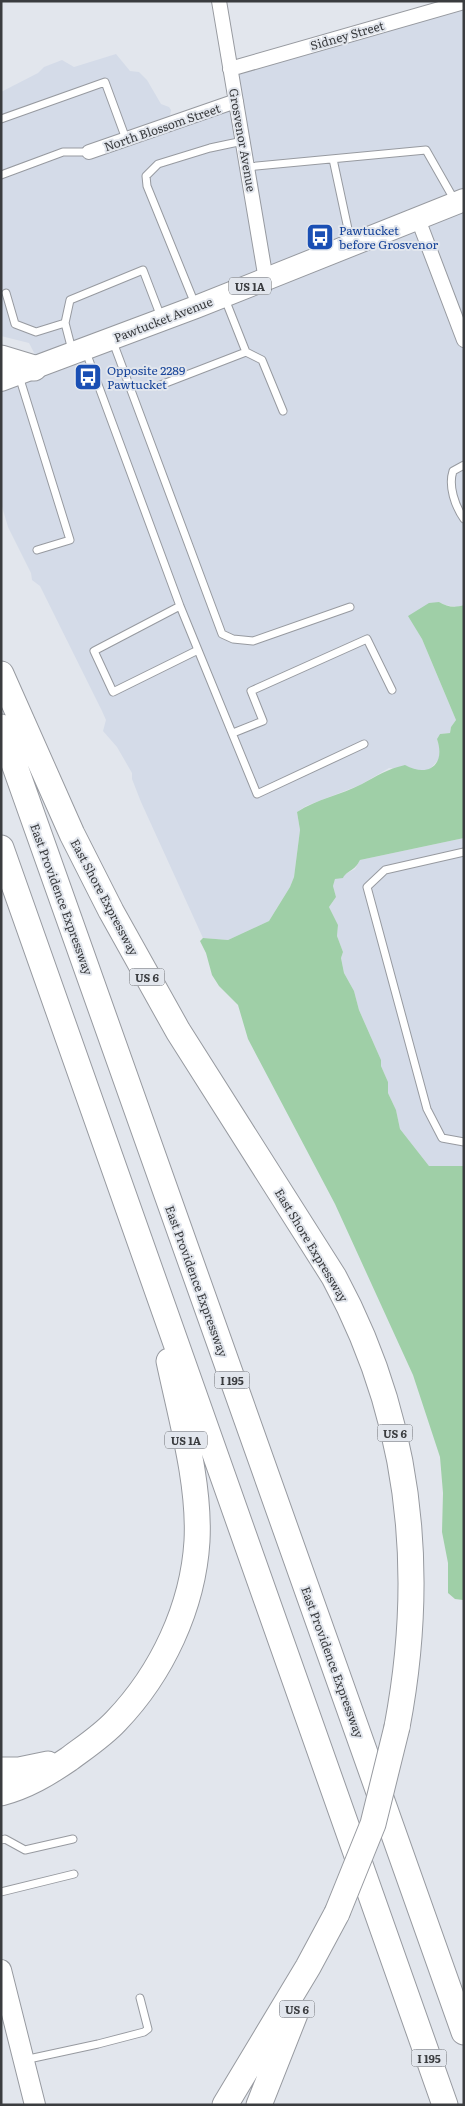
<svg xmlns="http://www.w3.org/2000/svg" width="465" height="2106" viewBox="0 0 465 2106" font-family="Literata,serif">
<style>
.built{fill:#d4dbe8}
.green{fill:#9fcfa7}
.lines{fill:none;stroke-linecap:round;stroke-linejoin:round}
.service-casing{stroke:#979aa0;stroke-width:9}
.minor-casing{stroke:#979aa0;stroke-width:16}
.secondary-casing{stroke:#979aa0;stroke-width:22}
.primary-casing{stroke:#979aa0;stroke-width:24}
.motorway-casing{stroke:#979aa0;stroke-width:27}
.service{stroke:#fff;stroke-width:7}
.minor{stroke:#fff;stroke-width:14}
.secondary{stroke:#fff;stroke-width:20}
.primary{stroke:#fff;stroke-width:22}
.motorway{stroke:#fff;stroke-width:25}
.motorway-bridge-casing{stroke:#979aa0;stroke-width:27;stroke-linecap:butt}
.motorway-bridge{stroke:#fff;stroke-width:25}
.labels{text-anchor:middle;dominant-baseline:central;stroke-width:4;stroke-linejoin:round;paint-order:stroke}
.shield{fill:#e2e6ed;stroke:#6c6f73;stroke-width:1}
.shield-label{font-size:11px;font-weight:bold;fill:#3a3c3f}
.street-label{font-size:12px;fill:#3a3c3f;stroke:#e2e6ed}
.transit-label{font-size:12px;fill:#164399;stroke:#e2e6ed;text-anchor:start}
</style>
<rect width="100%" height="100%" fill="#e2e6ed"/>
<path class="built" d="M464,1V605L457,607L445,605L439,602L409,616L422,639L456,720L451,727L450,733L440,734L437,739L440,748L439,759L430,769L424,771L389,768L360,785L306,806L297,812L300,830L294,877L290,887L269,921L228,940L203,938L141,802L132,779V773L117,747L103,731L106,720L102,711L40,586L32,580L31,573L8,527L1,503V381L41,366L29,343L1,336V92L38,73L44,67L62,60L74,67L116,54L130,71L139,72L147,80L161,104L169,107L171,110L169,122L231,101L227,76Z
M464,838V1166H429L400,1129L396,1110L388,1093V1082L381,1066V1060L359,1010L354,991L344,973L341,958L343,952L337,936L338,925L329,907L336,897L333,886L335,879L355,869L360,860Z"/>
<path class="green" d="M439,602C447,607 455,608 464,605V838L360,860C354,872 347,870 343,878L335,879L333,886L336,897L329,907L338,925L337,936L343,952L341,958L344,973L354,991L359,1010L381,1060V1066L388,1082V1093L396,1110L400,1129L429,1166H464V1604L463,1600L455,1599L448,1593V1563L442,1532L443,1493L440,1457L413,1375L335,1204L248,1039L238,1005L219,986L212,975L206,953L200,941L203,938L228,940L269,921L290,887L294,877L300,830L297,812C317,799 341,795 362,784C377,776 387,769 405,765C428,778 446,765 437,739L440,734L450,733L451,727L456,720L422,639L408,616L429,603Z"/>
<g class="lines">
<g class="service-casing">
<path id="service" d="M1,119L105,82L126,139
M333,159L351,243
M247,167L426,150L455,201
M1,175L63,152H89
M6,293L15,324L36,332L65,323
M225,299L246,352
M195,304L147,186L146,176L158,164L210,148L243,141
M113,342L222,634L233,639L253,641L350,607
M72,350L65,323L70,300L143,270L161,317
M86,352L180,606L198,650L113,692L94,651L180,606
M19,376L70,540L37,550
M158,386L246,352L262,360L283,411
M464,465L453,471C448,486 455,506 464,519
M198,650L257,794L364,744
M233,733L263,721L251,691L367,639L392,690
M464,852L385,870L367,887L427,1109L442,1138L464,1142
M1,1840L5,1839L25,1850L73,1839
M1,1892L74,1874
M24,2060L98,2044L144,2032L148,2029L140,1998"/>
</g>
<g class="minor-casing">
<path id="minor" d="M219,1L266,280
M230,69L464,2
M89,152L236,101
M418,219L464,340"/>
</g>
<g class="secondary-casing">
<path id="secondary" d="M1,1970L35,2105"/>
</g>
<g class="primary-casing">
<path id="primary" d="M1,380L196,307L464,200"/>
</g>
<g class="motorway-casing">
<path id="motorway" d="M1,358L34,368
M1,674L72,834L111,911L178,1031L334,1277C411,1419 427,1569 397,1727
M1,727L464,2032
M1,848L445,2105
M1,1770H19L48,1764
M1,1793C27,1786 47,1774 69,1759C85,1747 102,1736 116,1721C162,1673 193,1607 197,1541C200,1483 181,1418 169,1361
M225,2105L308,1967L337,1913
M259,2105L295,2014"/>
</g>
<use href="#service" class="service"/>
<use href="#minor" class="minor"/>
<use href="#secondary" class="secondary"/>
<use href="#primary" class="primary"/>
<use href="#motorway" class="motorway"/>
<g class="motorway-bridge-casing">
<path id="motorway-bridge" d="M337,1913L373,1824L397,1727"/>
</g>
<use href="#motorway-bridge" class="motorway-bridge"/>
</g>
<defs>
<g id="bus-square" transform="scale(1.4375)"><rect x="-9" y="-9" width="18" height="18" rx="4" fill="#1a4fb4" stroke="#e2e6ed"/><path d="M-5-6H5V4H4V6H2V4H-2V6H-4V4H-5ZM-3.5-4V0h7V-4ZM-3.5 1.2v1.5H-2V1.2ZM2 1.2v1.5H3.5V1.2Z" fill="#fff"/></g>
</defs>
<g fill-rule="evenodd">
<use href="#bus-square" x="320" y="237"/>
<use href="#bus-square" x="88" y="377"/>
</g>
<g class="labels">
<g class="shield">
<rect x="229" y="277.5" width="42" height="17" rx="4"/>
<rect x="129.5" y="968.5" width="35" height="17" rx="4"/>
<rect x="214.5" y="1371.5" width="35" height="17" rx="4"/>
<rect x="377.5" y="1424.5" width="35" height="17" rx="4"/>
<rect x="165" y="1431.5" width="42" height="17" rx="4"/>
<rect x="279.5" y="2000.5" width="35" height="17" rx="4"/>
<rect x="411.5" y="2049.5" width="35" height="17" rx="4"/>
</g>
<g class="shield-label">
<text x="250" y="286">US 1A</text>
<text x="147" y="977">US 6</text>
<text x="232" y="1380">I 195</text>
<text x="395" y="1433">US 6</text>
<text x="186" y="1440">US 1A</text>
<text x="297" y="2009">US 6</text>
<text x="429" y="2058">I 195</text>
</g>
<g class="street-label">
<text transform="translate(347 35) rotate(-16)">Sidney Street</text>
<text transform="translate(162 127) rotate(-19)">North Blossom Street</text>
<text transform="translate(243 140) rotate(80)">Grosvenor Avenue</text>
<text transform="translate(163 319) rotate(-21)">Pawtucket Avenue</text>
<text transform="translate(105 897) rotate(62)">East Shore Expressway</text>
<text transform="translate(62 899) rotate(70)">East Providence Expressway</text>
<text transform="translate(312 1245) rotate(59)">East Shore Expressway</text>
<text transform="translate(197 1281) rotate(70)">East Providence Expressway</text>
<text transform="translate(333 1662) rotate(70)">East Providence Expressway</text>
</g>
<g class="transit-label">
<text x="339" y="230">Pawtucket<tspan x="339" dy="14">before Grosvenor</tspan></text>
<text x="107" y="370">Opposite 2289<tspan x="107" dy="14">Pawtucket</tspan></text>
</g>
</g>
<rect width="465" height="2106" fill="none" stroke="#3a3c3f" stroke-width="5"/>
</svg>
